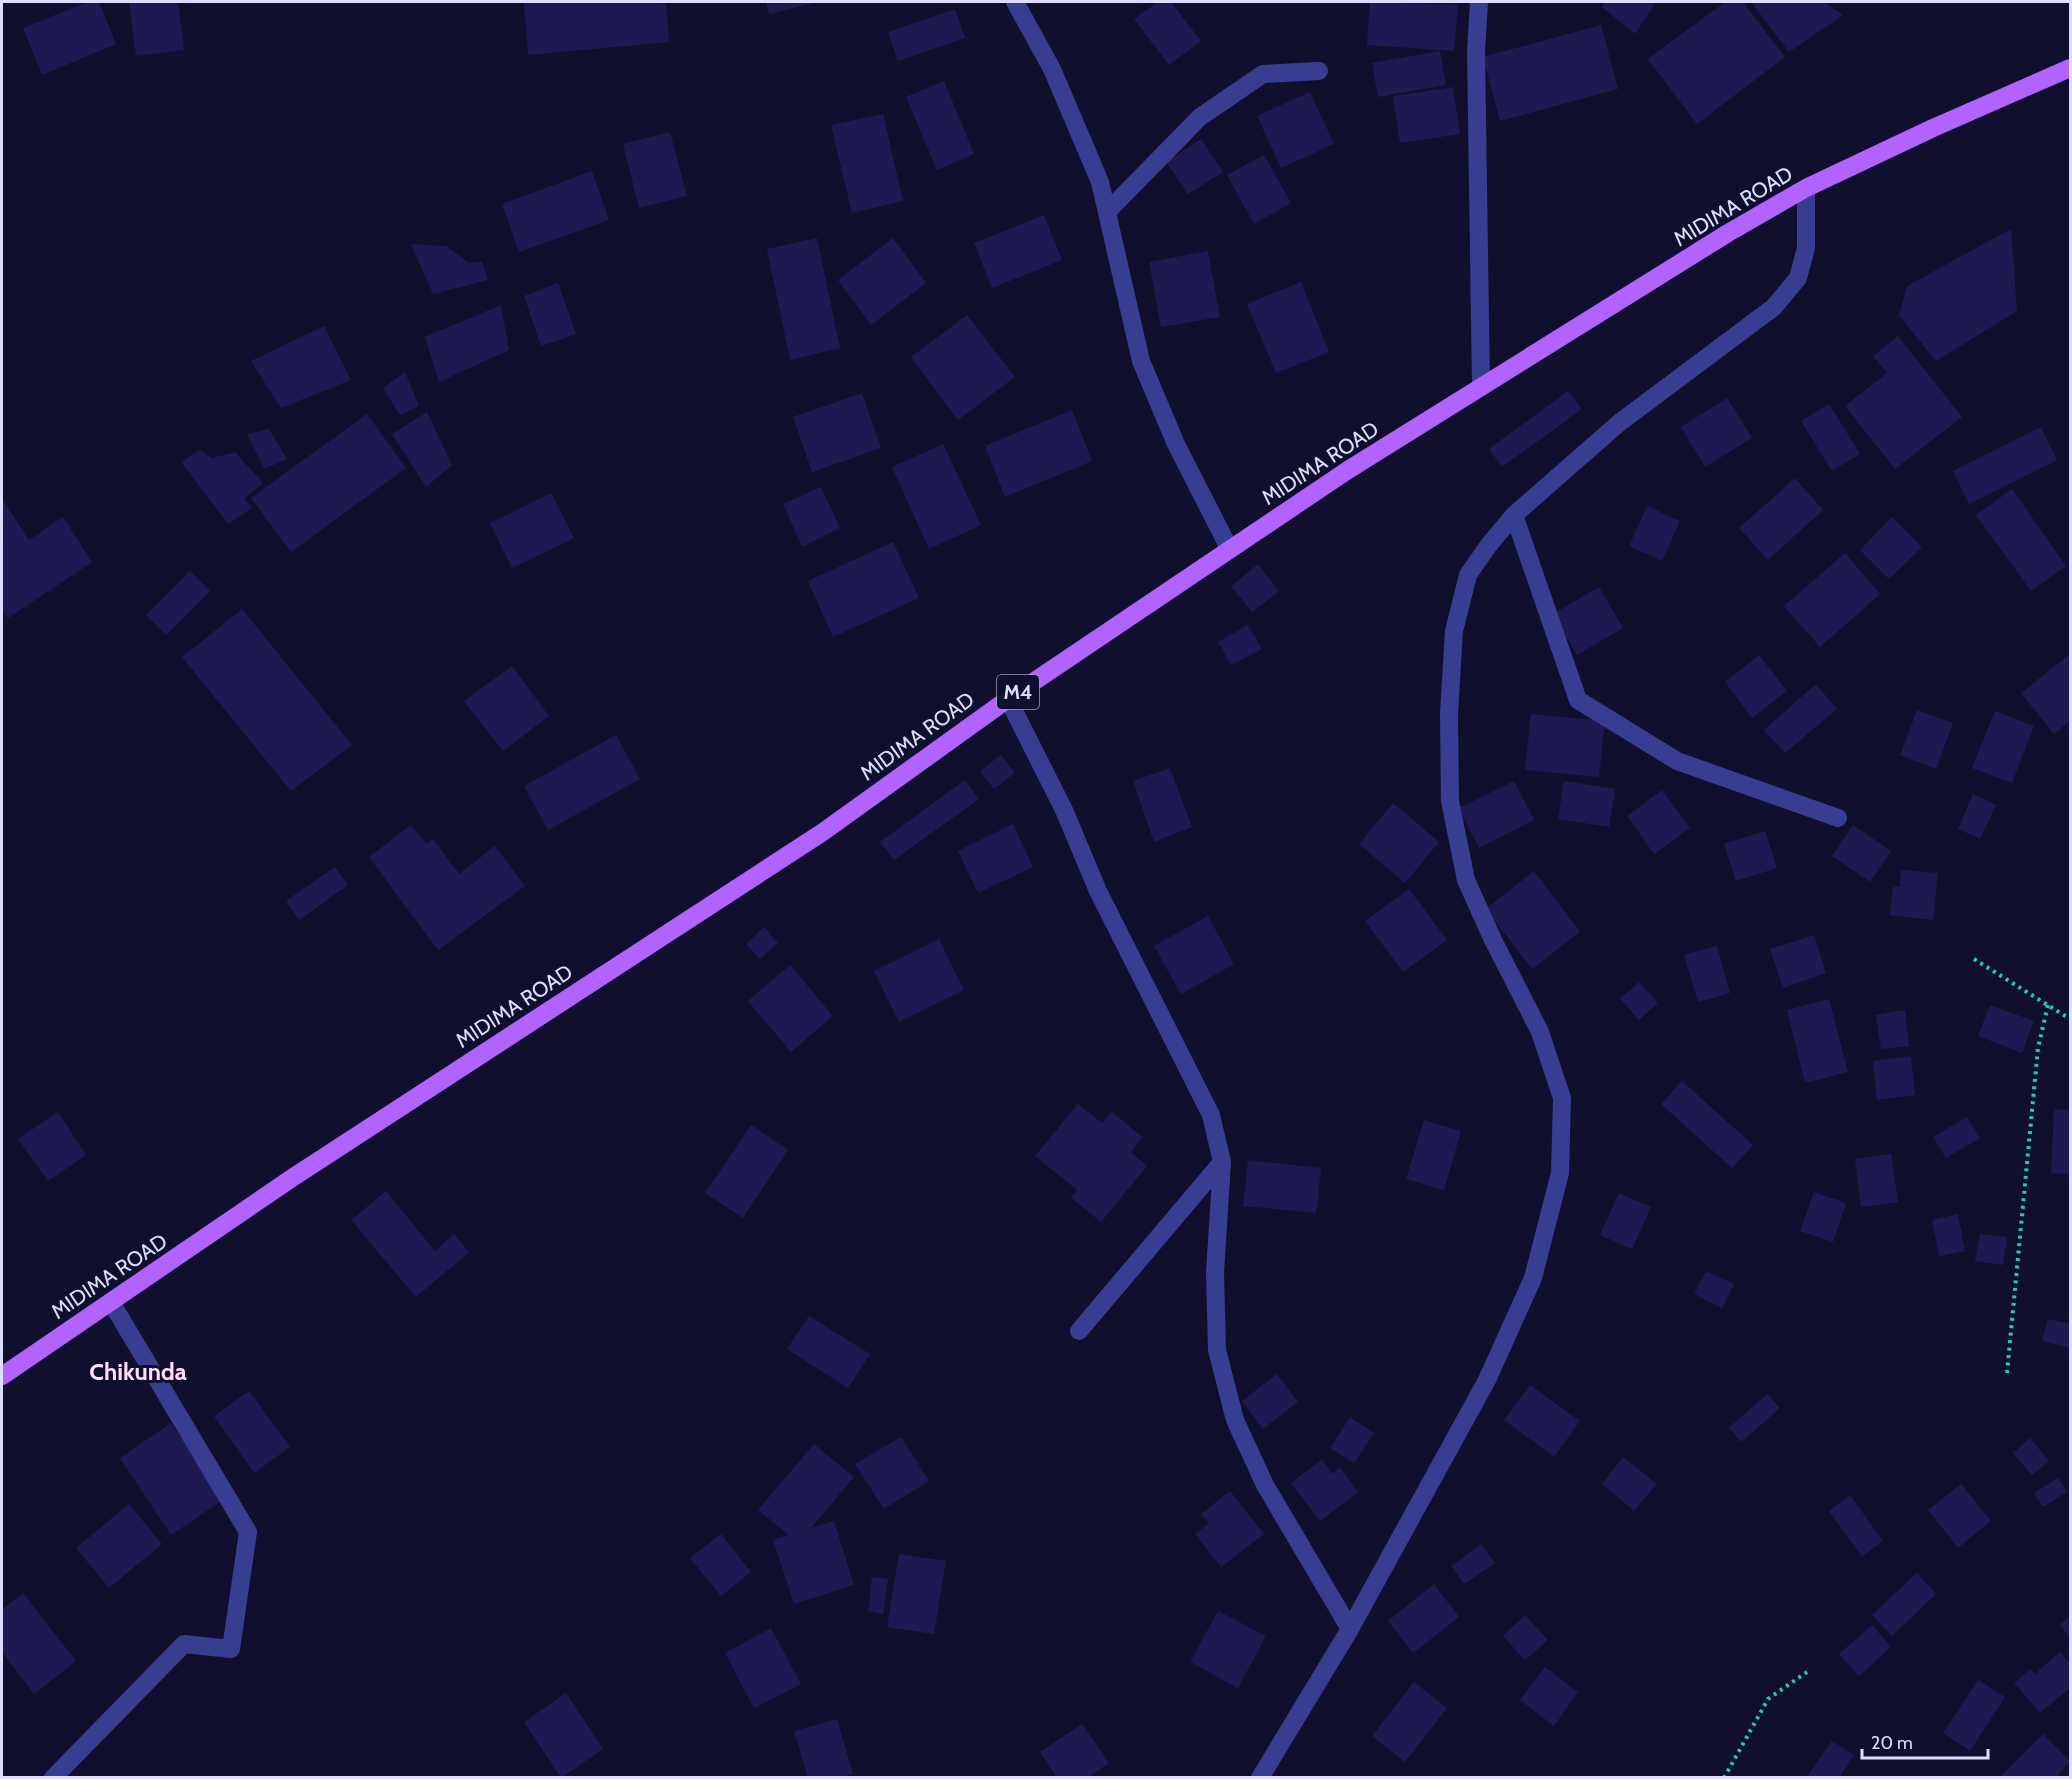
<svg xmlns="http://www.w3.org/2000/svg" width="2072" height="1779" viewBox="0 0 2072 1779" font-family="Cabin,sans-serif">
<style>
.building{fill:#1e1a51}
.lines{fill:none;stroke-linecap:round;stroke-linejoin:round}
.path{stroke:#26c9ac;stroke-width:4;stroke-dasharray:3 4.5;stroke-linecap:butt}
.minor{stroke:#373e91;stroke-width:18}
.major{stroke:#b263ff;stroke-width:18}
.labels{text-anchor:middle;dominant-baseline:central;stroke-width:6;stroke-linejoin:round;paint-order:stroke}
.shield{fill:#110f2e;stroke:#9f9fc0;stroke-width:1.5}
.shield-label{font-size:20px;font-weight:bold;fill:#dcddff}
.street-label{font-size:21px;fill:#dcddff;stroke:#110f2e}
.quarter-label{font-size:24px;font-weight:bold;fill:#ffdef7;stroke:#110f2e}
</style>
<rect width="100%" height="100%" fill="#110f2e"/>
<path class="building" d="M87,2H99L116,44L42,75L23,28Z
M129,2H178L184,50L136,56Z
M524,2H666L669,42L528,55Z
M766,2H818L769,14Z
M1158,2H1171L1201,41L1169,65L1134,19Z
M1370,2L1458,5L1454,51L1367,45Z
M1605,2H1656L1635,34L1602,7Z
M1725,2H1743L1785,57L1697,124L1648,59Z
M1751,2H1824L1843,15L1789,52Z
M955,9L965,38L898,61L888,32Z
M1601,25L1618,89L1500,121L1483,57Z
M1440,51L1446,85L1378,97L1372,63Z
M944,81L974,154L937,170L906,97Z
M1453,87L1460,134L1400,143L1393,96Z
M1310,92L1334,144L1281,168L1257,116Z
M883,114L903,201L852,213L831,125Z
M670,132L687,196L639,208L623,144Z
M1201,139L1223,172L1188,194L1166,162Z
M1264,155L1291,203L1254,224L1227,175Z
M592,171L609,220L519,252L502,204Z
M1044,215L1062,260L992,288L974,243Z
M2011,229L2017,311L1936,361L1899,315L1907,286Z
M817,238L840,348L790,360L767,249Z
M893,238L926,283L871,325L838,280Z
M411,244L446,246L469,263L482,262L488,280L433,294Z
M1208,251L1220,317L1161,327L1149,262Z
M1301,282L1329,352L1276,373L1247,304Z
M558,283L576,334L541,346L524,296Z
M501,305L509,350L439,382L425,337Z
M967,315L1015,377L958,420L911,357Z
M324,326L351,380L281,408L251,361Z
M1898,336L1962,417L1895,469L1845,406L1887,373L1873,356Z
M405,372L419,406L400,415L383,388Z
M1568,391L1582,409L1502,467L1489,449Z
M862,393L881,448L812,472L793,417Z
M1727,398L1752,438L1705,467L1681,427Z
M1829,404L1860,454L1832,471L1801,421Z
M1072,410L1092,461L1005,497L985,446Z
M427,412L452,465L426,487L392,434Z
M367,414L406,468L291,552L251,498Z
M2041,427L2057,460L1969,504L1953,471Z
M269,429L287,459L264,469L247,434Z
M943,444L981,525L929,549L892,467Z
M200,450L212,458L235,452L263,483L244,499L252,508L228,524L181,462Z
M1795,478L1823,510L1768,560L1739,528Z
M821,487L840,528L802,547L783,504Z
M2012,489L2066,566L2031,591L1976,515Z
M551,493L574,538L512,568L490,523Z
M2,499L29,540L63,517L92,562L8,618L2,608Z
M1647,506L1680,521L1662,561L1629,546Z
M1892,517L1922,547L1889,579L1860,550Z
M893,542L919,598L833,637L808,581Z
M1845,553L1880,594L1820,647L1784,606Z
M1258,564L1279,591L1252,612L1231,586Z
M190,571L210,591L166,635L146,615Z
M1599,587L1623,628L1577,655L1553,614Z
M242,609L352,745L291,791L182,657Z
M1248,625L1262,649L1231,665L1218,642Z
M2070,654V721L2054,734L2021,693Z
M1759,655L1787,691L1752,718L1725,682Z
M512,666L549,716L503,751L464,701Z
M1816,684L1837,709L1785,753L1764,730Z
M1917,710L1953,723L1936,769L1900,755Z
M1995,711L2034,726L2012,783L1972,768Z
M1531,714L1605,721L1599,777L1525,770Z
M616,735L640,779L548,830L524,786Z
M1001,755L1015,773L994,789L980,771Z
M1170,768L1192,827L1154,842L1133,781Z
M965,780L979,799L894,860L880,842Z
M1514,781L1534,820L1479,848L1459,808Z
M1564,781L1615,789L1609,827L1558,819Z
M1662,790L1690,828L1654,854L1627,816Z
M1973,794L1996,805L1980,839L1958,829Z
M1393,803L1439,842L1405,883L1359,844Z
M1013,824L1033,867L978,893L958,851Z
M411,825L426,844L433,839L459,874L495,846L525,886L438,950L369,857Z
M1853,825L1891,851L1870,882L1832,856Z
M1765,831L1777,868L1736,881L1724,844Z
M335,867L348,885L299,920L286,901Z
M1901,870L1938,873L1933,920L1890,915L1893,887H1900Z
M1534,871L1580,932L1532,969L1486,909Z
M1409,889L1447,940L1403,972L1365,921Z
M1208,916L1234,964L1181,994L1154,946Z
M764,927L778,943L760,959L746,944Z
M1814,935L1826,973L1783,988L1770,949Z
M939,939L964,990L899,1022L874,971Z
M1717,946L1730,993L1698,1002L1684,955Z
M790,965L833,1016L791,1052L748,1001Z
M1639,982L1658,1003L1639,1020L1620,999Z
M1829,999L1848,1072L1805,1083L1787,1010Z
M1990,1005L2034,1021L2022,1053L1978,1036Z
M1905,1010L1909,1046L1881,1049L1876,1015Z
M1911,1056L1915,1095L1877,1100L1873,1061Z
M1682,1081L1753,1145L1732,1168L1661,1104Z
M1078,1104L1102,1123L1112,1112L1142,1137L1131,1152L1147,1166L1101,1222L1071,1198L1077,1190L1035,1156Z
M2054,1109L2070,1110V1174L2051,1173Z
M58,1112L86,1155L48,1181L18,1139Z
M1967,1117L1980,1138L1946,1158L1933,1137Z
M1424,1120L1461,1131L1444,1190L1406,1179Z
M751,1125L788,1150L743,1218L705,1193Z
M1891,1154L1898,1202L1861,1207L1855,1159Z
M1248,1160L1321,1168L1316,1213L1243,1206Z
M386,1191L435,1251L454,1234L469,1252L416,1297L351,1220Z
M1814,1192L1846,1203L1833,1242L1800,1231Z
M1619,1193L1651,1207L1632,1249L1600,1235Z
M1958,1214L1965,1251L1939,1256L1932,1220Z
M1980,1234L2007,1237L2003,1265L1975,1261Z
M1706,1271L1734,1284L1722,1308L1694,1294Z
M809,1316L870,1354L848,1388L787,1349Z
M2048,1319L2070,1324V1348L2042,1341Z
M1277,1374L1298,1402L1263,1429L1242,1401Z
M1530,1385L1580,1421L1554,1457L1504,1420Z
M249,1391L290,1447L254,1473L214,1416Z
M1767,1394L1780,1408L1741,1442L1729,1428Z
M1350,1417L1374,1433L1354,1463L1330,1448Z
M171,1423L223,1500L171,1535L120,1458Z
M901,1437L929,1481L884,1509L855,1464Z
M2030,1438L2049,1461L2032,1475L2013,1453Z
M814,1444L854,1477L811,1528L834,1521L854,1585L794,1604L773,1540L789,1535L758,1510Z
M1623,1457L1657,1484L1634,1511L1602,1484Z
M1322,1459L1333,1474L1340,1467L1358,1492L1320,1521L1291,1483Z
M2058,1478L2067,1492L2043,1507L2034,1493Z
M1961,1484L1991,1521L1958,1548L1928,1510Z
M1230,1491L1264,1534L1221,1567L1195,1534L1209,1523L1201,1514Z
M1850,1495L1883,1541L1862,1557L1829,1511Z
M129,1504L162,1544L109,1588L76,1548Z
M721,1534L751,1572L721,1596L690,1558Z
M1481,1544L1495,1563L1464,1584L1451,1566Z
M899,1554L946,1561L934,1634L887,1627Z
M1917,1573L1936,1594L1892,1636L1872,1615Z
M872,1577L888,1579L883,1614L868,1611Z
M1434,1584L1459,1617L1413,1653L1388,1621Z
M23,1593L76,1661L34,1694L2,1652V1610Z
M1218,1611L1266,1636L1238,1688L1190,1662Z
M1525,1615L1548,1640L1525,1660L1503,1636Z
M2070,1617V1639L2060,1624Z
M1872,1625L1891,1647L1859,1676L1839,1654Z
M771,1628L801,1684L754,1708L725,1653Z
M2060,1652L2070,1664V1688L2040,1713L2014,1683L2030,1669L2035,1674Z
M1545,1667L1578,1692L1554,1726L1520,1700Z
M1978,1680L2005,1697L1970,1751L1943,1733Z
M1414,1682L1447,1708L1405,1762L1372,1736Z
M566,1693L603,1749L561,1778L524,1722Z
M837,1719L853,1774L840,1778H808L794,1731Z
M1082,1724L1109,1763L1087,1778H1057L1040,1752Z
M2043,1734L2070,1761L2058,1775L2061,1778H1999Z
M1832,1741L1854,1755L1839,1778H1812L1808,1775Z"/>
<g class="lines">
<path class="path" d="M1974,959L2070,1019
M2007,1373L2038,1048L2048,1005
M1724,1778L1768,1699L1807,1672"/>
<path class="minor" d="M1015,2L1052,69L1100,182L1141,361L1176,444L1229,548
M1479,2L1476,51L1481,387
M1107,212L1200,117L1263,74L1319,71
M1514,515L1578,700L1677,761L1838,818
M1008,699L1064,810L1098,891L1211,1115L1222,1162L1215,1272L1217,1350L1235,1420L1265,1485L1350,1629
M1079,1331L1222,1162
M53,1778L184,1644L231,1649L248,1532L111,1302
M1260,1778L1350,1629L1487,1380L1533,1278L1560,1173L1562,1098L1540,1032L1493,940L1466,880L1450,801L1449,713L1454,631L1468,575L1488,546L1514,515L1619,423L1774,307L1798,278L1806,248V188"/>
<path class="major" d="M2,1376L292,1178L823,832L1008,699L1348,470L1728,233L1806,188L1933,128L2070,68"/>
</g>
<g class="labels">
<rect class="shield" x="997" y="675" width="42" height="34" rx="4.5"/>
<g class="shield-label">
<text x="1018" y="692">M4</text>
</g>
<g class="street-label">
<text transform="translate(1733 206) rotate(-31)">MIDIMA ROAD</text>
<text transform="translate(1320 463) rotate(-33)">MIDIMA ROAD</text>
<text transform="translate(917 736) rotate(-36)">MIDIMA ROAD</text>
<text transform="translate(514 1006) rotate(-33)">MIDIMA ROAD</text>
<text transform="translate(109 1276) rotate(-34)">MIDIMA ROAD</text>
</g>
<g class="quarter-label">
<text x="138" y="1371">Chikunda</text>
</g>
</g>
<rect width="2072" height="1779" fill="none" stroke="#dcddff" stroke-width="6"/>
<path d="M1862 1749v9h126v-9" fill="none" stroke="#dcddff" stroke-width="3"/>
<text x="1871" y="1749" font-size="18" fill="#dcddff" stroke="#110f2e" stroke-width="4.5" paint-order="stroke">20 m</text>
</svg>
